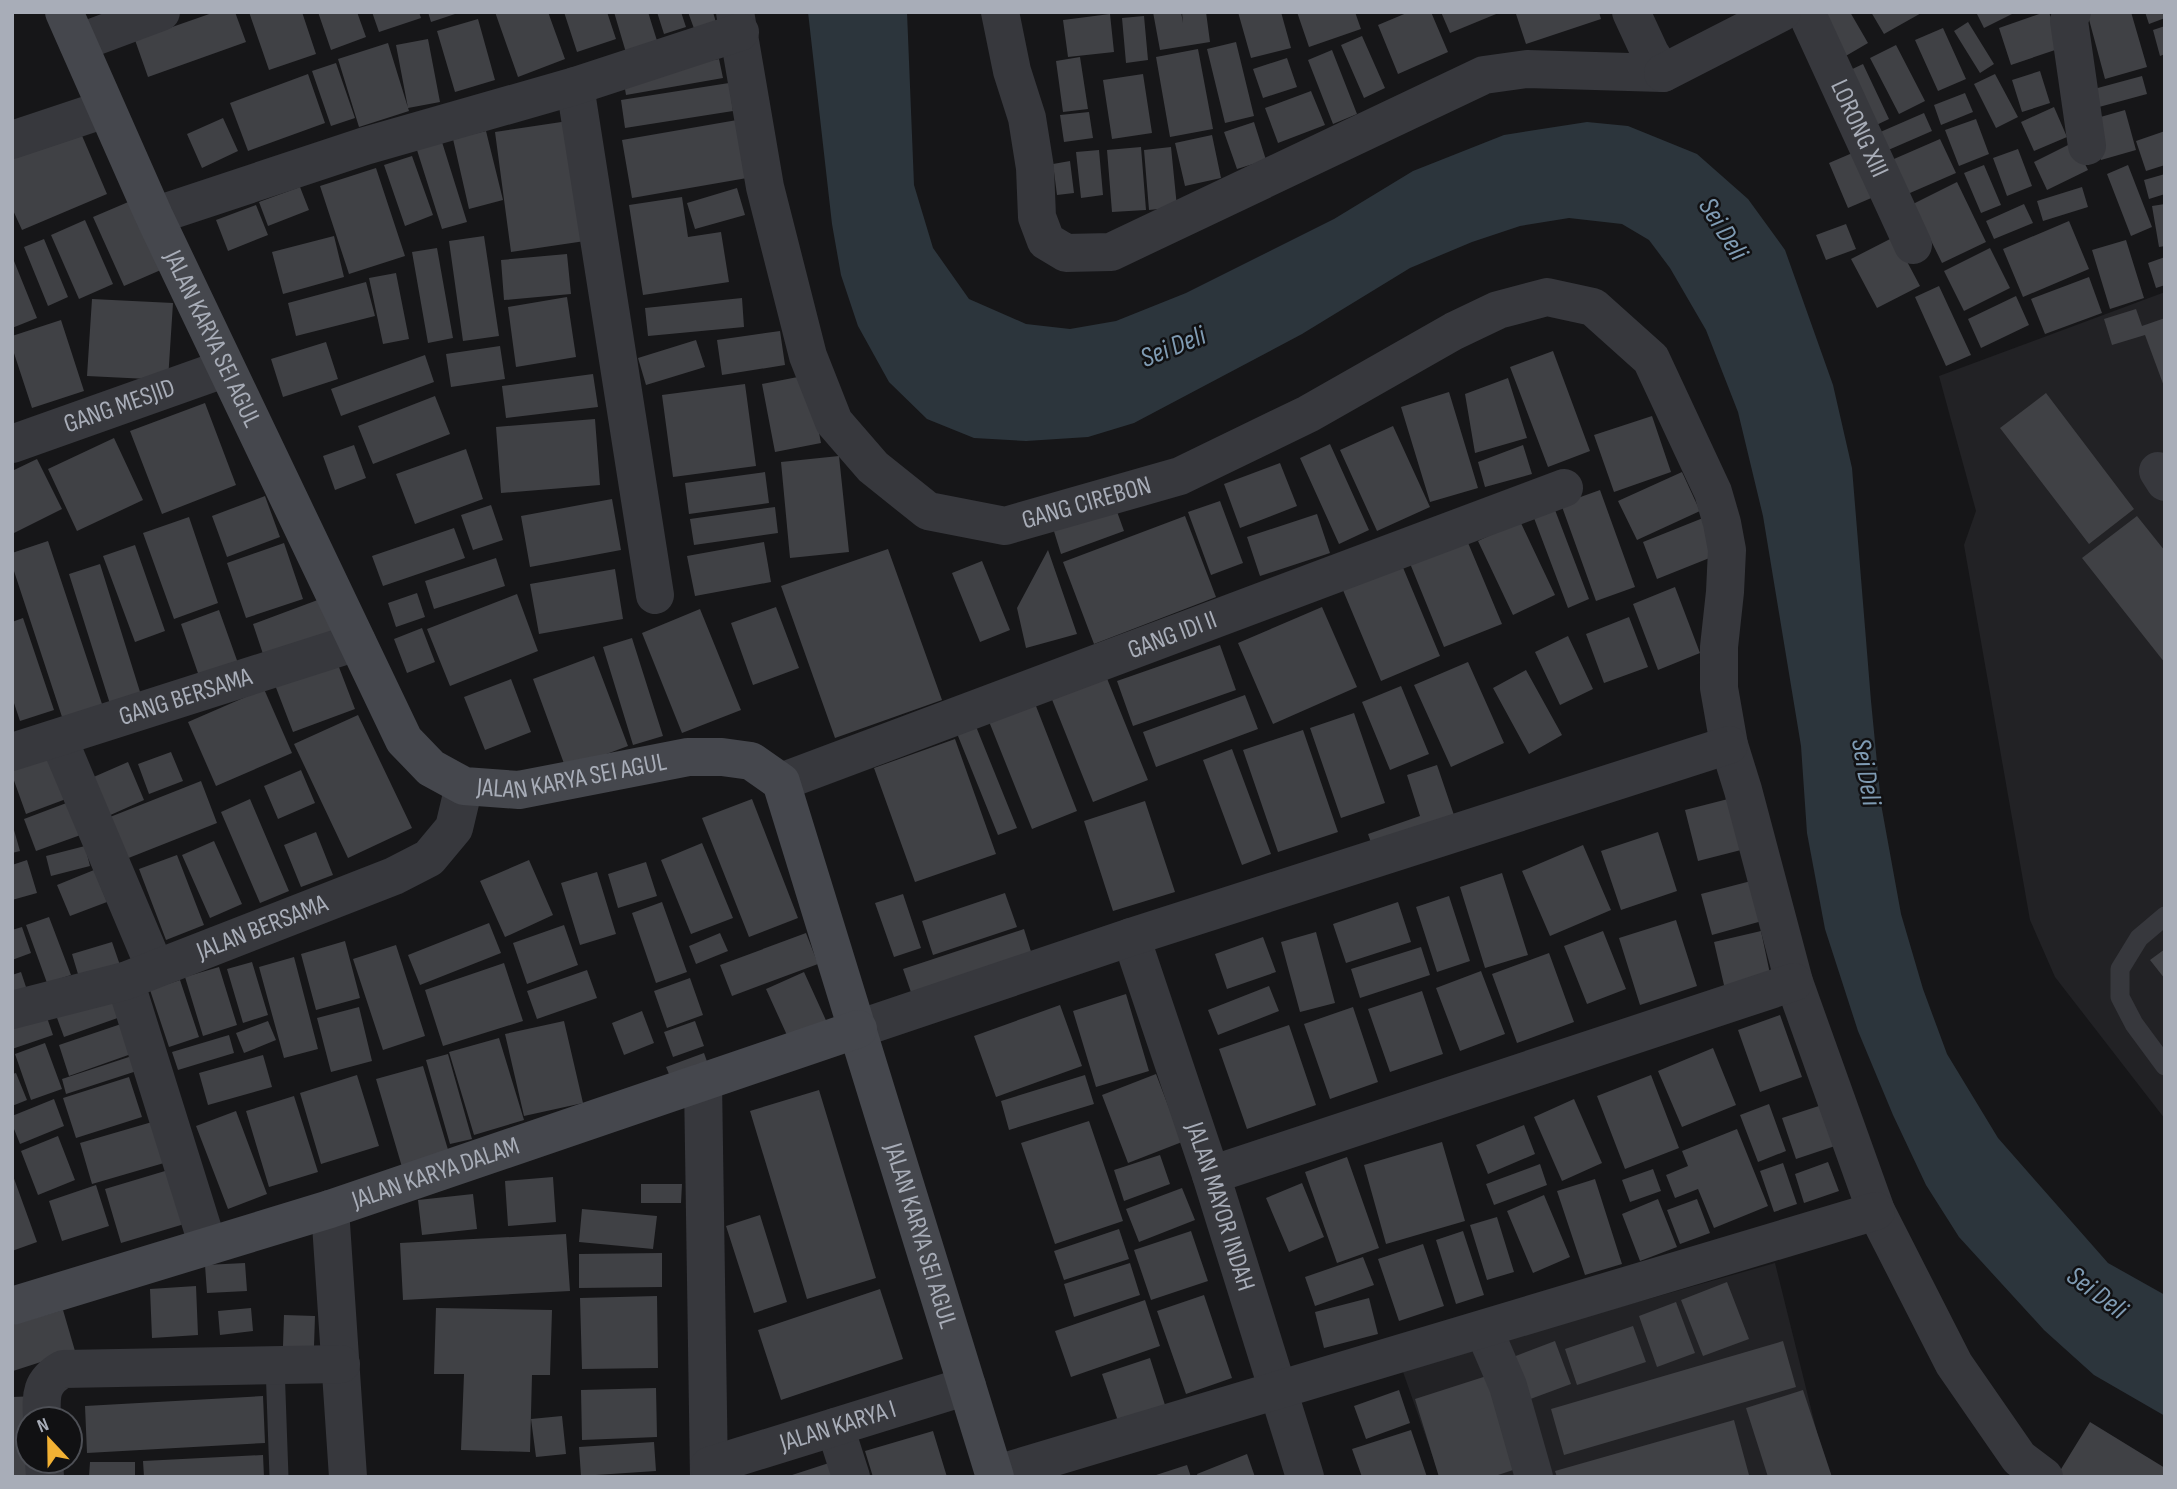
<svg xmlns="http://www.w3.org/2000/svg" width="2177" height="1489" viewBox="0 0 2177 1489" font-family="'Sofia Sans Condensed',sans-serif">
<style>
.built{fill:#222225}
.water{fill:#2c353c}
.building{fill:#404145}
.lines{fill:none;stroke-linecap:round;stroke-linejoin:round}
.lane{stroke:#37383d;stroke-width:19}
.street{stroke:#37383d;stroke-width:38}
.secondary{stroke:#45474d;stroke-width:38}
.labels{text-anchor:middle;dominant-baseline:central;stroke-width:5;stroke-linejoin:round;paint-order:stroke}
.street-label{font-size:26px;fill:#a8adb8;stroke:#111113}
.water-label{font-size:28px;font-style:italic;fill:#7f9bb3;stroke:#111113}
</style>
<rect width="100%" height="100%" fill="#161618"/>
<path class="built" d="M2165,292V1119L2055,977L2030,920L1964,545L1976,511L1939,376Z
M1775,1263L1828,1477H1440L1402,1369Z"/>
<path class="water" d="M808,12H907L914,185L933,248L969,299L1026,324L1070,329L1116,321L1186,293L1334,219L1413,171L1504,135L1587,122L1628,126L1697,154L1748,199L1785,250L1833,385L1852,468L1871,701L1881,804L1901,914L1923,989L1947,1054L1998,1138L2108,1263L2165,1295V1416L2094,1375L2044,1330L1959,1237L1926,1185L1893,1115L1858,1031L1825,929L1807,833L1801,746L1763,516L1738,412L1706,330L1670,268L1649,240L1622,224L1569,218L1520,226L1472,242L1410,268L1302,334L1134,423L1088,437L1026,441L974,438L927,419L889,382L858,326L841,275L832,224Z"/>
<path class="building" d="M215,12H235L246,42L148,77L135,40Z
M249,12H302L316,54L269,70Z
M318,12H357L366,37L331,50Z
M372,12H419L421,18L379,32Z
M428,12H458V13L431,22Z
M495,12H548L565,59L518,77Z
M564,12H607L616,39L577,52Z
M614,12H648L659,47L627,56Z
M657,12H681L686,27L664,34Z
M688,12H713L717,26L696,34Z
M1153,12H1181L1183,23L1182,12H1206L1210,42L1160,50Z
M1238,12H1281L1291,48L1251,58Z
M1297,12H1355L1361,29L1309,47Z
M1409,12H1431L1448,52L1398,74L1378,25Z
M1441,12H1501L1450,33Z
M1520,12H1599L1601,19L1526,44L1516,14Z
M1820,12H1850L1868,43L1844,57Z
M1871,12H1923L1884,34Z
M1976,12H2016L1984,28Z
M2045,12H2049L2061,48L2011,65L1999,28Z
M2087,12H2131L2147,67L2105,79Z
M2145,12H2165V18L2149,24Z
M1110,14L1114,52L1068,57L1063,20Z
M1144,16L1148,60L1126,63L1122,18Z
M478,19L495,80L455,92L437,31Z
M1968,22L1994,64L1980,73L1954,31Z
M2165,26V54L2160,56L2153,30Z
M1943,28L1966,79L1938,91L1915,40Z
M1362,36L1385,88L1364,98L1341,45Z
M428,39L440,102L408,108L396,45Z
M1236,42L1254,116L1225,123L1207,49Z
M388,43L409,111L359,127L338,59Z
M1896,45L1925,101L1899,114L1870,58Z
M1198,49L1213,129L1170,137L1156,57Z
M1332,50L1357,114L1333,124L1308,60Z
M1080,57L1088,109L1063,112L1056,61Z
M1287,58L1297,87L1263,98L1253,69Z
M719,59L723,78L626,95L623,77Z
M336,63L355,118L331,126L312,71Z
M1863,64L1889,119L1870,128L1844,73Z
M2040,71L2050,103L2022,112L2012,80Z
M308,74L325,123L248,151L230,103Z
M1143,74L1152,133L1112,139L1103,80Z
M1995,74L2018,117L1996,128L1974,84Z
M2142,76L2147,94L2099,107L2094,89Z
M729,83L733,111L625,128L621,100Z
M1311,91L1325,125L1278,143L1265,108Z
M1965,93L1973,112L1941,125L1934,105Z
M2054,107L2067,137L2034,151L2021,122Z
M2125,110L2136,150L2101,160L2090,120Z
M1089,112L1093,138L1064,142L1060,115Z
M1924,113L1932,131L1886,151L1878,133Z
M223,118L238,151L202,168L187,134Z
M1976,119L1989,154L1959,166L1945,130Z
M737,120L747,178L632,198L622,140Z
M568,121L585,241L511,252L495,132Z
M1254,122L1266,160L1237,169L1224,132Z
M80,131L107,194L22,230L12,208V159Z
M486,131L503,200L469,209L453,139Z
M2165,131V165L2146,171L2136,141Z
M1212,135L1221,178L1185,186L1175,143Z
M1940,139L1956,173L1903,196L1887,162Z
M442,142L467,222L442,229L417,150Z
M2074,142L2088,170L2047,190L2034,162Z
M1141,147L1146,210L1112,212L1107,150Z
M1171,147L1177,207L1149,210L1144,150Z
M1864,148L1883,193L1848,208L1829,163Z
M2018,149L2032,186L2007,196L1993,158Z
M1099,150L1103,195L1081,198L1076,152Z
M412,156L433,215L405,226L384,165Z
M1070,161L1074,193L1057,195L1053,164Z
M1984,165L2001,205L1981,213L1964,173Z
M2128,165L2152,227L2131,236L2107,174Z
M376,168L405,256L349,274L320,186Z
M2165,174V194L2149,199L2144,180Z
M1957,182L1986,242L1942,263L1913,204Z
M300,187L309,210L268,226L259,202Z
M2082,187L2088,207L2043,221L2037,201Z
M737,188L745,215L695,229L687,203Z
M682,197L688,237L721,232L729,282L643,295L629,205Z
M133,200L163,269L124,286L93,217Z
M2024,204L2033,223L1994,239L1986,221Z
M2165,204V246L2159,247L2152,206Z
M256,205L268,235L228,251L216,220Z
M85,220L113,284L79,299L51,235Z
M2069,221L2089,269L2023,297L2003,249Z
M1846,224L1856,249L1826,260L1816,235Z
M334,236L344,277L283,294L272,252Z
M484,236L499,336L463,341L449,241Z
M1894,237L1920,286L1877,308L1851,259Z
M44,239L68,297L48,306L24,247Z
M2126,240L2144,298L2110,309L2092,250Z
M437,248L453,338L428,343L412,252Z
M1990,248L2010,288L1964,311L1944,271Z
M567,254L571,294L504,300L501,260Z
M12,256L37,318L12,328Z
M2165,257V285L2156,288L2148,263Z
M396,273L409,339L383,344L369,278Z
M2089,277L2102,313L2045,334L2031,299Z
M366,282L375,316L296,336L288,303Z
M1939,286L1971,355L1946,366L1915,297Z
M2016,296L2029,325L1981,348L1968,319Z
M567,297L576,357L516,367L508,307Z
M742,298L744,327L648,336L645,308Z
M92,299L173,303L168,380L87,376Z
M2136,309L2142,326L2165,318V389L2145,335L2112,345L2104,319Z
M61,320L84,391L32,408L12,347V336Z
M780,331L785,365L722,375L717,340Z
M696,340L705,367L646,385L638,358Z
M326,342L338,379L283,397L271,359Z
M500,346L505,379L451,387L446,354Z
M1553,351L1590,451L1548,467L1510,367Z
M425,355L434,382L341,416L331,389Z
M593,374L598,407L506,418L502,386Z
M808,375L821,443L775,452L762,384Z
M1508,378L1527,438L1475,453L1465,394Z
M745,384L756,466L673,477L662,395Z
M1449,392L1478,488L1430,502L1401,407Z
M2046,393L2134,509L2089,544L2000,428Z
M435,396L450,434L373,464L358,426Z
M205,403L236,485L162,514L130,431Z
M1652,416L1671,472L1614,492L1594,435Z
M595,419L600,485L501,493L496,427Z
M1393,426L1430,507L1377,531L1340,450Z
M114,438L143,500L77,531L48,469Z
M1330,444L1369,530L1339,544L1300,458Z
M354,445L366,478L335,490L323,456Z
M1523,445L1532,474L1485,487L1478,462Z
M466,449L483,499L415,524L396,474Z
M839,456L849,552L790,558L781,462Z
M37,459L62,509L12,534V471Z
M1280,463L1297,506L1240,528L1224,484Z
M765,472L769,503L689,514L685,483Z
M1682,472L1700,511L1637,540L1618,501Z
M1600,490L1635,587L1596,601L1561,504Z
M265,496L280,537L227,557L212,516Z
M612,499L621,550L530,567L521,516Z
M1220,501L1243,563L1211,575L1188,512Z
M491,505L503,540L473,550L461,515Z
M1115,506L1124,531L1061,554L1053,528Z
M775,507L778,533L694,545L690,519Z
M1555,510L1589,599L1568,608L1534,518Z
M1317,514L1330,553L1260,576L1247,537Z
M1185,516L1216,597L1094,644L1063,562Z
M1708,516L1722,553L1657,579L1643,542Z
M2137,516L2165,551V663L2082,558Z
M189,517L218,603L174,619L143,533Z
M1520,521L1555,595L1513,615L1478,541Z
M454,528L465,558L383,586L372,556Z
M1466,538L1502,624L1444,647L1409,561Z
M48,541L104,710L64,723L12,565V553Z
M764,542L771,582L695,596L687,556Z
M284,543L303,599L246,618L227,563Z
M135,545L165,631L135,642L103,556Z
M888,549L942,700L835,738L781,586Z
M1048,550L1077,634L1026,648L1017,608Z
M496,558L505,586L434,609L425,581Z
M1399,558L1440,656L1381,681L1340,583Z
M982,561L1010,630L980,642L952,573Z
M100,564L141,695L110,704L69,574Z
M615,569L623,619L539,634L530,584Z
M1675,587L1700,653L1658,670L1633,604Z
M417,593L425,617L396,627L388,603Z
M517,594L538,651L450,686L427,629Z
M323,598L336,634L265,660L253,624Z
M776,607L799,668L753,685L731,623Z
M1322,607L1357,687L1273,724L1238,643Z
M700,609L741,710L682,733L642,633Z
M219,610L239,666L200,679L181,624Z
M1629,617L1648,667L1604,683L1586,634Z
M23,618L54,710L20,721L12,697V622Z
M422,628L435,662L407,673L394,639Z
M1568,636L1593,689L1560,705L1535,652Z
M632,638L663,736L633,745L603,647Z
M1220,645L1236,690L1133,726L1117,681Z
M594,656L628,746L566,769L533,679Z
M337,662L355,709L293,732L275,685Z
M1468,662L1504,743L1451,767L1414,685Z
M1526,670L1562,735L1529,754L1493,688Z
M1104,671L1148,780L1093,802L1049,692Z
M511,679L531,732L485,750L464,697Z
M1401,686L1429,754L1390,770L1362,702Z
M264,689L292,753L216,786L188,722Z
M1245,695L1258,729L1156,767L1143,732Z
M1034,701L1077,811L1032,829L988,719Z
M1354,713L1385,803L1341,818L1310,728Z
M358,715L412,828L348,858L294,744Z
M975,724L1017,828L998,835L956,731Z
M1303,730L1338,832L1278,852L1243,750Z
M955,739L996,854L915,882L874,768Z
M58,748L74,796L26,814L12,775V764Z
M1232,749L1271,854L1242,865L1203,760Z
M171,752L183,781L149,794L138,764Z
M128,762L144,800L106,817L89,779Z
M1437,765L1457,824L1374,851L1368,834L1420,816L1407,775Z
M301,770L315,803L278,819L264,786Z
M201,781L217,823L126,859L110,817Z
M77,799L89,832L36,851L24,819Z
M250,799L289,891L260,903L221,812Z
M752,799L798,918L749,937L702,818Z
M1728,799L1741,850L1698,861L1685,810Z
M1145,801L1175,892L1113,911L1084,821Z
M12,823L20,851L12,853Z
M316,832L333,875L301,887L284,845Z
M1658,832L1677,891L1621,910L1601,851Z
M214,841L242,904L210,918L182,855Z
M702,843L733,918L691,934L661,860Z
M1583,845L1611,910L1550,936L1522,871Z
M85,846L90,866L51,876L46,856Z
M177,855L204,925L166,940L139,869Z
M27,860L37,893L12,900V865Z
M529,860L553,915L505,937L480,881Z
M646,862L657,896L618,908L608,874Z
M94,870L107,902L70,916L57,885Z
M597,872L616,934L580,945L561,883Z
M1502,873L1528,955L1485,968L1460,887Z
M1751,881L1762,921L1712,935L1701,894Z
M1005,893L1017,927L933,955L922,921Z
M903,894L921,948L894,957L875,903Z
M1449,896L1470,961L1437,972L1416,907Z
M662,902L687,972L656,983L632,913Z
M1398,902L1411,942L1346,963L1333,924Z
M49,917L71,975L47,983L26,925Z
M1676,920L1697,986L1640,1005L1619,938Z
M489,923L501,953L420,985L408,955Z
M564,925L578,965L527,984L513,943Z
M22,927L31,953L12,960V930Z
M1024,929L1033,958L913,998L903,969Z
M1603,931L1626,989L1587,1004L1564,946Z
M1761,931L1773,988L1727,998L1714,942Z
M1316,932L1335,1003L1300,1012L1281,942Z
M720,933L728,951L696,964L689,946Z
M806,933L818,964L732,996L720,965Z
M1263,937L1276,972L1227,989L1215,954Z
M345,941L360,998L316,1010L301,954Z
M112,942L122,971L81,984L72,954Z
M396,945L425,1036L383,1050L353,959Z
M1421,947L1430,975L1360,998L1351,969Z
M2165,949V979L2150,960Z
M1549,953L1574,1022L1517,1043L1492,974Z
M294,957L318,1049L284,1058L259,967Z
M252,962L268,1015L243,1023L227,969Z
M504,963L523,1021L443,1046L425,990Z
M219,967L237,1025L203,1036L185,977Z
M587,970L597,998L537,1019L527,991Z
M1481,971L1505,1034L1460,1051L1436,988Z
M21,972L28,993L12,998V975Z
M804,972L829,1027L791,1044L766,989Z
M690,978L703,1015L667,1028L654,991Z
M180,980L199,1037L169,1047L150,990Z
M115,984L126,1015L64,1037L53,1007Z
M1269,986L1279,1011L1218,1035L1208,1010Z
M1422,991L1443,1054L1390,1072L1368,1009Z
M1126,994L1149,1071L1096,1087L1073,1011Z
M1060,1005L1082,1066L996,1097L974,1036Z
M43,1006L53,1035L12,1049V1016Z
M359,1007L372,1061L331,1072L317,1018Z
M1353,1007L1378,1082L1330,1099L1304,1024Z
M642,1011L654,1043L624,1055L612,1023Z
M1780,1015L1802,1077L1760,1092L1738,1030Z
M268,1021L276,1040L244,1053L236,1033Z
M564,1021L583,1103L524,1116L505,1034Z
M695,1021L704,1046L673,1057L664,1032Z
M124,1023L134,1053L69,1076L59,1045Z
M1289,1025L1316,1105L1247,1129L1219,1049Z
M229,1035L234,1053L178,1070L172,1052Z
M499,1038L524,1120L474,1135L449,1052Z
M45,1043L62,1089L31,1100L15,1054Z
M1713,1048L1736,1105L1682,1127L1658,1071Z
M141,1053L146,1068L66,1094L62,1079Z
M704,1053L711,1073L674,1086L666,1067Z
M448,1054L472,1139L450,1144L426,1060Z
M263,1055L272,1087L208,1105L199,1073Z
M423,1066L449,1153L402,1167L376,1079Z
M16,1073L27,1100L12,1106V1074Z
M1156,1074L1182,1142L1128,1163L1102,1095Z
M357,1075L379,1146L321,1164L300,1093Z
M1085,1075L1094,1104L1009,1130L1001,1101Z
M1651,1075L1679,1148L1625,1169L1597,1096Z
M129,1077L142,1117L76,1138L63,1098Z
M819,1090L876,1278L807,1299L750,1111Z
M294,1096L318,1172L269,1187L246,1111Z
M54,1099L64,1126L20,1144L12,1124V1116Z
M1574,1099L1602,1163L1562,1181L1534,1117Z
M1769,1104L1786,1151L1758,1162L1740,1115Z
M1825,1104L1838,1145L1796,1159L1782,1118Z
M236,1111L267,1194L228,1209L196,1126Z
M1089,1121L1123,1221L1055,1244L1021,1143Z
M152,1122L164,1163L92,1184L80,1143Z
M1524,1125L1535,1154L1488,1174L1476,1145Z
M1737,1129L1768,1206L1714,1228L1698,1189L1675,1198L1666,1175L1688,1166L1682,1151Z
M58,1136L75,1180L38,1195L21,1151Z
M1442,1142L1465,1221L1386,1244L1364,1165Z
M1160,1155L1170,1184L1124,1201L1114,1170Z
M1347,1157L1379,1248L1337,1263L1305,1172Z
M1828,1162L1839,1191L1804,1203L1795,1174Z
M1783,1163L1797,1204L1774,1212L1760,1171Z
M1540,1164L1547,1185L1494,1205L1486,1184Z
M175,1168L191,1222L121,1243L105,1189Z
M1653,1169L1661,1191L1630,1202L1622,1180Z
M12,1173L37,1242L12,1251Z
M553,1177L556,1222L508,1226L505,1181Z
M1595,1179L1622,1264L1585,1275L1557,1191Z
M1302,1183L1324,1237L1289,1252L1266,1198Z
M641,1184H682L681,1203H641Z
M96,1185L109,1226L62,1241L49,1201Z
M1182,1188L1195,1220L1139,1242L1126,1209Z
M473,1194L477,1229L422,1235L418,1200Z
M1544,1195L1570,1257L1533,1273L1507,1211Z
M1658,1199L1677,1247L1640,1261L1622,1214Z
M1697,1199L1710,1233L1680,1244L1667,1210Z
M582,1209L657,1216L653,1249L579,1242Z
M760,1215L787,1302L754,1313L726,1226Z
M1497,1217L1514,1272L1487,1280L1470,1225Z
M1119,1229L1129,1259L1064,1280L1054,1251Z
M1191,1231L1208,1281L1151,1300L1134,1250Z
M1463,1231L1484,1295L1456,1304L1436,1240Z
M566,1234L570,1291L403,1300L400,1243Z
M1423,1244L1444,1306L1399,1321L1378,1259Z
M662,1253V1287L579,1288V1254Z
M1363,1257L1374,1285L1315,1306L1305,1277Z
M245,1263L247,1291L207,1293L205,1265Z
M1130,1263L1140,1295L1074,1317L1064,1284Z
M1727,1282L1749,1339L1703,1356L1681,1300Z
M196,1286L198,1335L152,1338L150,1289Z
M880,1289L903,1359L781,1400L758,1330Z
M1204,1295L1232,1378L1186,1394L1157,1311Z
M657,1296L658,1368L582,1369L580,1298Z
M1369,1298L1378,1334L1324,1348L1315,1312Z
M1145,1300L1160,1346L1071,1377L1055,1331Z
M1676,1302L1695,1353L1657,1367L1639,1316Z
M251,1308L253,1331L220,1335L218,1311Z
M436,1308L552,1310L550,1375H532L530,1452L461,1450L464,1374H434Z
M63,1310L75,1351L13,1371L12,1325Z
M284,1315L315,1316L314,1346H283Z
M1633,1326L1646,1362L1577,1385L1565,1349Z
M1555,1341L1571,1384L1525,1401L1508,1359Z
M1783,1341L1796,1387L1564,1455L1551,1409Z
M1150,1358L1165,1405L1118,1421L1102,1374Z
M1499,1372L1528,1465L1492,1477H1439L1415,1399Z
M656,1388L657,1437L582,1440L581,1390Z
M1399,1390L1410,1423L1366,1439L1354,1406Z
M1803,1390L1832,1477H1768L1746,1408Z
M39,1396L28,1419V1461L42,1477H12V1397Z
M263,1396L265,1443L87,1453L85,1406Z
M562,1416L566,1454L536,1457L531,1419Z
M1734,1420L1749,1475L1557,1477L1555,1471Z
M2090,1422L2165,1468V1477H2062L2058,1474Z
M1411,1430L1427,1477H1362L1352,1449Z
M933,1431L947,1477H873L865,1451Z
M654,1442L656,1471L581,1476L579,1447Z
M1247,1454L1255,1477H1198L1197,1474Z
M263,1455L264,1477H144L143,1461Z
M90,1462H135V1477H89Z
M832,1462L837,1477H789V1476Z
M1187,1465L1191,1477H1153V1476Z"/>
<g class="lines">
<path class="lane" d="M2165,916L2139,938L2120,969V997L2134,1024L2165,1066
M275,1365L279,1477"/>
<g class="street">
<path id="s1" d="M735,12L765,187L808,356L834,422L873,467L928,511L1005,526L1180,476L1308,414L1454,331L1498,310L1547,297L1593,307L1651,359L1713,492L1722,523L1727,550L1725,592L1719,647V688L1729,745L1743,790L1794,982L1876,1211L1954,1364L2019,1458L2044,1477"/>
<path d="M1000,12L1012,71L1027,118L1035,168L1037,217L1046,241L1066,253L1111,252L1484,75L1527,69L1663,73L1650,53L1631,12"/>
<path id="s2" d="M1806,12L1913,245"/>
<path d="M2072,12L2069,21L2087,146"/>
<path d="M78,43L161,12"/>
<path d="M1663,73L1782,12"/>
<path d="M575,86L655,595"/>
<path d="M12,140L105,109"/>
<path d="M154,216L365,146L575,86L740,32"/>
<path id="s3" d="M12,444L226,368"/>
<path d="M2158,471L2165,482"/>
<path d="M58,738L155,968"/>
<path id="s4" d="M12,752L357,642"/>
<path id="s5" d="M781,782L1564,488"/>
<path id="s6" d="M1131,937L1211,1175L1305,1477"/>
<path d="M125,981L208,1246"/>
<path id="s7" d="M12,1010L125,981L394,876L429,858L454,828L464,786"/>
<path d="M858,1029L1131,937L1729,745"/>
<path d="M703,1082L709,1477"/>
<path d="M1211,1175L1794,982"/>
<path d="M330,1209L348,1477"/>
<path d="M1484,1330L1508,1386L1534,1477"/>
<path d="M42,1419C41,1395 40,1382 63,1369L341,1364"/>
<path d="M835,1427L851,1477"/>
<path d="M44,1461L45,1477"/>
<path id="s8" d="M709,1466L967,1386"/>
<path d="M994,1475L1876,1211"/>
</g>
<g class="secondary">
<path id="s9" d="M64,12L154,216L404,740L431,768L464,786L519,790L688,757H722L751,761L781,782L995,1477"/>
<path id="s10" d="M12,1306L330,1209L858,1029"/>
</g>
</g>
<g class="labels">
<g class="street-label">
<text stroke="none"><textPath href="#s2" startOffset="128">LORONG XIII</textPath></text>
<text stroke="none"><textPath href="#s9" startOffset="359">JALAN KARYA SEI AGUL</textPath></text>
<text stroke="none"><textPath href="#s3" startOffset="114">GANG MESJID</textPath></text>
<text stroke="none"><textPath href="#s1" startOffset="716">GANG CIREBON</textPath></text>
<text stroke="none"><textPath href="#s5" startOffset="418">GANG IDI II</textPath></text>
<text stroke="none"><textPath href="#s4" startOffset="182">GANG BERSAMA</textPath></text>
<text stroke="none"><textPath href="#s9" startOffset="989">JALAN KARYA SEI AGUL</textPath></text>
<text stroke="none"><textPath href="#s7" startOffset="264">JALAN BERSAMA</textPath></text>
<text stroke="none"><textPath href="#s10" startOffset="444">JALAN KARYA DALAM</textPath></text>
<text stroke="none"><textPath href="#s6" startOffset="284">JALAN MAYOR INDAH</textPath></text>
<text stroke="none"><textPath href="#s9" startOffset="1682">JALAN KARYA SEI AGUL</textPath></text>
<text stroke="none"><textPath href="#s8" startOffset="135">JALAN KARYA I</textPath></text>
</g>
<g class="water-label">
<text transform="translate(1723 229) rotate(58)">Sei Deli</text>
<text transform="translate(1173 347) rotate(-22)">Sei Deli</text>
<text transform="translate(1866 772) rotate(80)">Sei Deli</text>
<text transform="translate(2097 1293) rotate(37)">Sei Deli</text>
</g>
</g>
<rect width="2177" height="1489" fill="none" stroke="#a8adb8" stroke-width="28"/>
<g transform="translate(49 1440) rotate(338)"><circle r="33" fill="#111113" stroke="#4d4f55" stroke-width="2"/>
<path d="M0-5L12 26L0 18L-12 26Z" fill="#f2b134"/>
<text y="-10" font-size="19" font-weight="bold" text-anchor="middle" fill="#a8adb8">N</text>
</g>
</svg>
